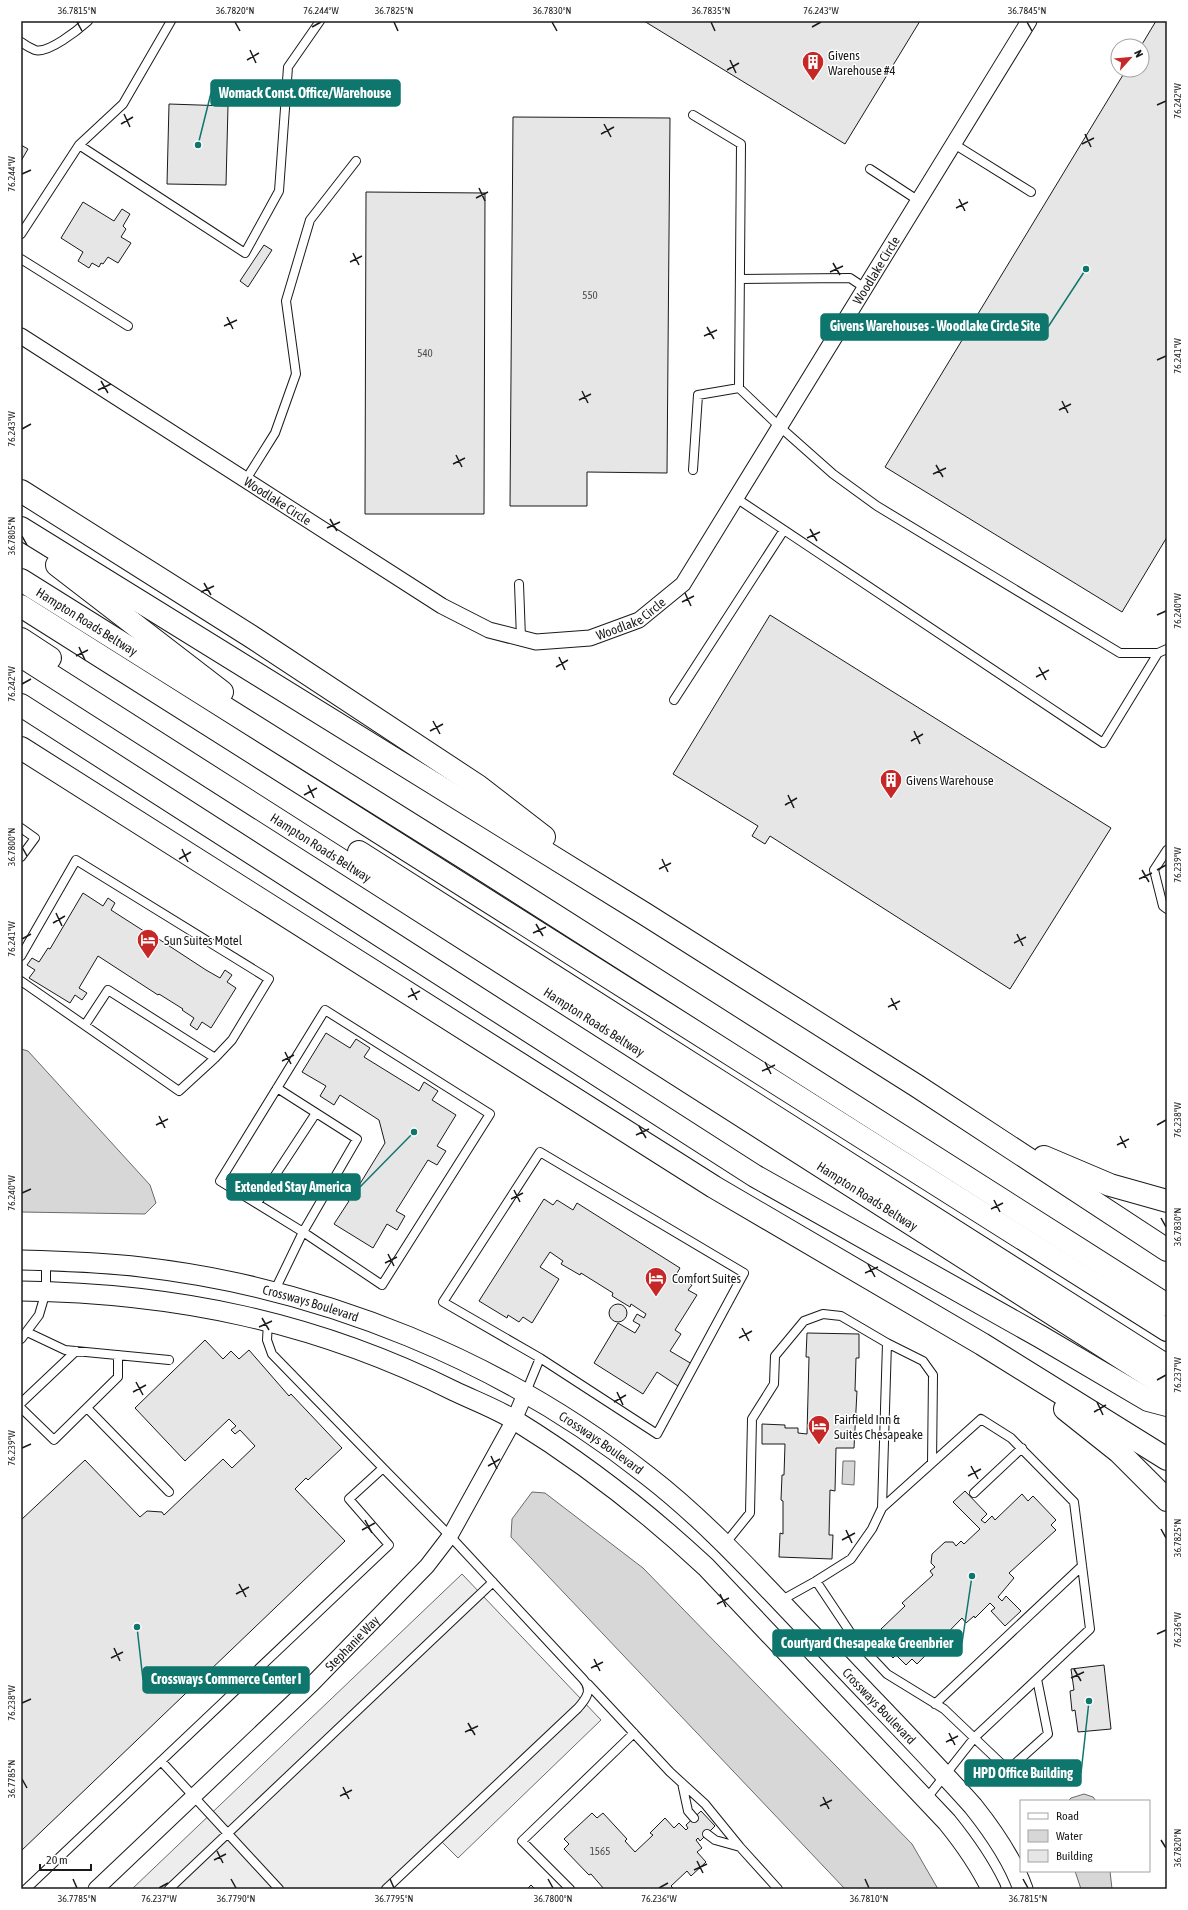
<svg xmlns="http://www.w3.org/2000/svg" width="1188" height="1910" viewBox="0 0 1188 1910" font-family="'Asap Condensed',sans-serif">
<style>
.built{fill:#ededed;stroke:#6a6a6a}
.water{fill:#d7d7d7;stroke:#6a6a6a}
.building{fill:#e6e6e6;stroke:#1a1a1a}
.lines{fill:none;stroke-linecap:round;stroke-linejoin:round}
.service-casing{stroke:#1a1a1a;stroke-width:10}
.minor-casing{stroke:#1a1a1a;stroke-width:17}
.tertiary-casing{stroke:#1a1a1a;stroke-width:21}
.motorway-casing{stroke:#1a1a1a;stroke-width:24}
.service{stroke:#fff;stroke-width:8}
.minor{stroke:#fff;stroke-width:15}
.tertiary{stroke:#fff;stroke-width:19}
.motorway{stroke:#fff;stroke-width:22}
.ticks{fill:none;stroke:#1a1a1a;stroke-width:1.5}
.labels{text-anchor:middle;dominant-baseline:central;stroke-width:3;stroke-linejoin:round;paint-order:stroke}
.number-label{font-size:11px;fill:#4d4d4d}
.poi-label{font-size:13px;fill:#1a1a1a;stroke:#fff;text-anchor:start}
.street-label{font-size:13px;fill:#1a1a1a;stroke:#fff}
.leader{fill:none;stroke:#0f766e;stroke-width:1.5}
.callout-dot{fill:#0f766e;stroke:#fff;stroke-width:1.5}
.callout{fill:#0f766e;stroke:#0f766e;stroke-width:1.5}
.callout-label{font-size:14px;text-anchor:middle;font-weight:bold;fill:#fff}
.neatline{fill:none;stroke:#1a1a1a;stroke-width:1.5}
.ticks-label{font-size:10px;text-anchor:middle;fill:#1a1a1a}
</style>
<rect width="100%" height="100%" fill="#fff"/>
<path class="built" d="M462,1574L601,1720L458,1858L439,1839L386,1889H132Z"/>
<path class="water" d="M21,1049L28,1051L150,1185L156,1203L145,1214L21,1212Z
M843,1461H855L854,1485L842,1484Z
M532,1492L545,1493L643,1568L912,1844L938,1889H845L511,1537L512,1519Z
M1084,1794L1093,1797L1096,1801H1068L1071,1798Z
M1075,1871H1110L1112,1889H1081Z"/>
<path class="building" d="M644,21H920L845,144Z
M1156,21H1167V537L1122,612L885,467L1126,70H1142L1141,46Z
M169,104L228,106L226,185L167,184Z
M513,117L670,118L667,473L587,472V506H510Z
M21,145L28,149L21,161Z
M366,192L485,193L484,514H365Z
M83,202L114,221L122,209L130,214L123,226L126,229L121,237L131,243L118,263L108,257L103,264L101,263L99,267L92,263L89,268L78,261L83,252L61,238Z
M264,245L272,250L248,287L240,281Z
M770,615L1111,828L1010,989L770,836L765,844L752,836L758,826L673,774Z
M83,893L103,906L108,898L115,903L111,910L150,935L151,934L206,970L220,978L225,970L232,975L227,982L236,988L211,1028L202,1022L197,1030L190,1025L194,1018L182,1010L183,1009L159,994L158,995L98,956L79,988L87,993L82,1000L75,995L70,1003L29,978L35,970L27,965L32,958L39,962L48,948L50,949Z
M326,1033L350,1048L356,1039L370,1048L364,1057L419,1091L424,1082L438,1091L432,1100L456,1115L437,1146L446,1151L437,1165L428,1160L396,1211L405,1216L397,1230L387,1224L373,1248L334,1224L349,1201L340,1195L349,1181L358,1187L385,1143L379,1120L340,1095L334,1105L320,1096L326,1086L302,1072Z
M544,1199L553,1205L557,1200L573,1210L577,1203L680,1268L676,1275L692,1285L688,1290L697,1295L675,1330L681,1334L670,1351L692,1364L678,1386L657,1372L643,1394L594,1363L618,1323L635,1333L640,1325L633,1321L637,1314L644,1318L646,1314L631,1304L630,1307L612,1296L613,1293L581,1273L580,1275L561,1264L563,1261L550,1252L540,1267L559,1279L532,1323L523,1317L519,1322L508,1315L507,1318L479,1301Z
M609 1313a9 9 0 1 1 18 0a9 9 0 1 1-18 0Z
M807,1333L859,1334V1358H856L855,1391H857L854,1448H836L835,1491L830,1490L829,1535H833L832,1559L779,1557L780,1533L783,1534V1501L781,1500L782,1475H784L785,1444H762V1424L785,1425V1428H798V1433L807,1434L809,1357H806Z
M205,1340L223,1359L231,1351L239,1359L249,1350L289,1396L291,1394L342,1448L308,1480L306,1478L295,1489L345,1541L21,1851V1520L85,1460L140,1517L147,1511L162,1512L164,1515L223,1459L232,1468L255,1446L240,1430L235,1434L231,1430L236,1426L229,1419L185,1461L135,1408Z
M965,1491L987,1514L981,1520L985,1523L992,1516L995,1520L1022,1494L1028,1501L1033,1496L1056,1520L1051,1525L1056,1530L1009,1573L1014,1578L998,1597L1002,1601L1006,1596L1021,1611L1005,1626L991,1611L995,1608L990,1603L975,1618L974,1616L966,1623L962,1618L917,1664L912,1659L906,1665L896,1655L893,1658L876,1641L884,1632L881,1629L905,1606L902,1603L933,1575L930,1571L935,1567L931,1563L932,1554L945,1542H953L956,1546L961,1541L964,1544L980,1529L953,1502Z
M1104,1665L1111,1729L1078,1732L1075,1710L1072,1711L1070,1691L1074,1690L1071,1669Z
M701,1811L715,1826L700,1841L698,1838L696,1840L702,1848L697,1852L706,1862L691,1876L687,1871L671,1886L674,1889H604L591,1874L589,1875L564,1849L569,1844L564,1839L592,1813L597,1818L603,1813L627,1839L625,1841L635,1852L653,1835L650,1833L665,1818L674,1828L679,1823L686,1830L688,1828L686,1825Z
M531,1885L535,1889H527Z"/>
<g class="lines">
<g class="service-casing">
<path id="service" d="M21,42C25,45 30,48 35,50C48,54 78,30 88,21
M693,115L741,144L739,388L780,427L833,474L877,506L1120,653H1158L1167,649
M954,144L1031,192
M79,145L245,253L279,191L288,67L320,21
M870,169L919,201
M21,234L79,145L123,104L171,21
M21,259L128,326
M740,279L850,278L865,288
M693,470L698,395L739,388
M245,481L275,433L296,374L286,301L310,220L356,161
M736,498L1103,743L1158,653
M519,584L521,638
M674,700L784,530
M21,828L35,838L21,857
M1167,850L1154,870L1163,906L1167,909
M21,956L76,860L269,979L232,1040L215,1058L179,1091L21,981
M325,1010L490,1114L382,1285L303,1232L220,1181Z
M85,1025L108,990L215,1058
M540,1152L744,1273L657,1434L540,1358L443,1302Z
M257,1203L316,1113
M274,1292L303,1232L357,1139L277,1088
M268,1322L267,1340L272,1354L383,1468
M27,1332L65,1350L169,1360
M21,1339L39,1315L46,1291V1261
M887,1343L923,1361L933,1375L932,1463
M526,1392L540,1358
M21,1403L76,1351
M21,1408L54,1440L118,1377V1355
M87,1408L169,1492
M974,1493L1022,1448
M725,1544L750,1513L752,1419L774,1384L775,1356L804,1321L823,1314L841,1316L887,1343L882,1508L872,1529L851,1559L816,1581L780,1601
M816,1581L856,1641L887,1674L944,1709L1008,1770L1048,1734L1037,1679L1090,1629L1074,1502L1011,1438L981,1419L882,1508
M588,1684L670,1772L705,1804L740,1847L778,1889
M935,1704L1082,1566
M161,1761L279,1889
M682,1783L688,1811L694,1818
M927,1798L975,1737L1037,1679
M707,1834L715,1840L740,1847
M26,1889L389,1545L349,1499L383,1468L450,1536L583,1679C593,1690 586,1699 578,1708L386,1889
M169,1889L493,1582
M570,1889L522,1841L634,1733"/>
</g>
<g class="minor-casing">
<g id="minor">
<path id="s1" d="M21,336L442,606L489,630L536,642L590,638L639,620L683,584L1029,21"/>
<path id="s2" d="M96,1889L312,1684L427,1566L450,1536L514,1420L526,1392"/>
</g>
</g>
<g class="tertiary-casing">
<g id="tertiary">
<path id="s3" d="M21,1260C61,1261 101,1262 141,1267C324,1288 504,1362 648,1476C710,1524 762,1583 816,1639C868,1695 922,1749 973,1806C993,1831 1012,1858 1023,1889"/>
<path d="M21,1291C176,1293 315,1322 454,1391C475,1401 497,1409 516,1421C584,1463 647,1512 706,1567L947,1822C964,1843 979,1864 991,1889"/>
</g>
</g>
<g class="motorway-casing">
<g id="motorway">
<path d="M21,491L252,637L478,786L544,837"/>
<path d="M21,528L645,914L917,1086L1167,1250"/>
<path d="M57,565L222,692"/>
<path id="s4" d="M21,580L471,862L1167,1305"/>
<path d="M21,606L1167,1330"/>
<path d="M21,639L50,658"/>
<path id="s5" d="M21,656L1167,1387"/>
<path d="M21,705L755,1176L1041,1337L1148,1400L1167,1405"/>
<path d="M21,748L714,1187L982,1344L1167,1459"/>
<path d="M359,852L1167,1366"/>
<path d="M1044,1157L1110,1185L1167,1201"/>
<path d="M1065,1409L1119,1452L1167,1500"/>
</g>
</g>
<use href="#service" class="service"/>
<use href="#minor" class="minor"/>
<use href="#tertiary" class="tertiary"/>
<use href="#motorway" class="motorway"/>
</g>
<path class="ticks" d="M77,22L82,31M235,22L240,31M394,22L398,31M552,22L557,31M711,22L715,31M1027,22L1032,31M312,27L321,22M812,27L821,22M250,50L256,63M247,60L259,53M730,60L736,73M727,70L739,63M1157,105L1166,101M124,114L130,127M121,124L133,117M604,124L611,137M601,134L614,127M1085,134L1091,147M1082,144L1094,138M22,174L31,170M479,188L485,201M476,198L488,192M959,199L965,211M956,208L968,202M353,253L359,265M350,262L362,256M833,263L840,275M830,272L843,266M227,317L233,329M224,326L237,320M707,327L714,339M704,336L717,330M1157,360L1166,356M101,381L108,393M98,390L111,384M582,391L588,403M579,400L591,394M1062,401L1068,413M1059,410L1071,404M22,429L31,424M456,455L462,467M453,464L465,458M936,465L943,477M933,474L946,468M330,519L337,531M327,528L340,522M810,529L817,541M22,536L27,545M807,538L820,532M204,583L211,595M201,592L214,586M685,593L691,606M682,602L694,596M1157,615L1166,611M79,647L85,660M76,656L88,650M559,657L565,670M556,667L568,660M1039,667L1046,680M1036,677L1049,670M22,684L31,679M433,721L440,734M430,731L443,724M914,731L920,744M911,741L923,734M308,785L314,798M304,795L317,788M788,795L794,808M785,805L797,798M22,847L27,856M182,849L188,862M179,859L191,852M662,859L668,872M659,869L671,863M1142,870L1149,882M1157,870L1166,865M1139,879L1152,873M56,913L62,926M53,923L65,916M536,924L543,936M533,933L546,927M1017,934L1023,946M22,939L31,934M1014,943L1026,937M411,988L417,1000M408,997L420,991M891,998L897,1010M888,1007L900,1001M285,1052L291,1064M282,1061L294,1055M765,1062L771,1074M762,1071L775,1065M159,1116L165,1128M156,1125L168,1119M1157,1125L1166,1120M639,1126L646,1138M636,1135L649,1129M1120,1136L1126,1148M1117,1145L1129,1139M514,1190L520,1202M22,1193L31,1189M511,1199L523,1193M994,1200L1000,1212M991,1209L1003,1203M1161,1218L1166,1227M388,1254L394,1266M385,1263L397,1257M868,1264L875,1277M865,1273L878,1267M262,1318L269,1330M259,1327L272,1321M742,1328L749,1341M739,1338L752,1331M1157,1380L1166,1375M136,1382L143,1395M133,1392L146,1385M617,1392L623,1405M614,1402L626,1395M1097,1402L1103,1415M1094,1412L1106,1405M22,1448L31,1444M491,1456L497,1469M488,1466L500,1459M971,1466L978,1479M968,1476L981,1469M365,1520L372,1533M1161,1529L1166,1538M362,1530L375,1523M846,1530L852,1543M842,1540L855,1533M239,1584L246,1597M236,1594L249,1587M720,1594L726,1607M717,1604L729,1598M1157,1634L1166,1630M114,1648L120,1661M111,1658L123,1652M594,1659L600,1671M591,1668L603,1662M1074,1669L1081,1681M1071,1678L1084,1672M22,1703L31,1699M468,1723L475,1735M465,1732L478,1726M949,1733L955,1745M946,1742L958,1736M22,1779L27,1788M343,1787L349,1799M340,1796L352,1790M823,1797L829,1809M820,1806L832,1800M1161,1840L1166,1848M217,1851L223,1863M214,1860L226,1854M697,1861L703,1873M694,1870L707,1864M73,1879L77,1888M231,1879L236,1888M390,1879L394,1888M548,1879L553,1888M865,1879L869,1888M1023,1879L1028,1888M159,1888L168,1883M659,1888L668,1883"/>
<defs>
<g id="building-pin" transform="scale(1.15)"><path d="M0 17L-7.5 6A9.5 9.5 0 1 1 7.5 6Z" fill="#c62828" stroke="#fff"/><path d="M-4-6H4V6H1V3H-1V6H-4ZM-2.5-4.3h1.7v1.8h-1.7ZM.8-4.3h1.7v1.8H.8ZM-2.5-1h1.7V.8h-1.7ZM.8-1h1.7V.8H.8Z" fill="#fff"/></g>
<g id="hotel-pin" transform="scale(1.15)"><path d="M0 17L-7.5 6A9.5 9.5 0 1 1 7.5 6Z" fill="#c62828" stroke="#fff"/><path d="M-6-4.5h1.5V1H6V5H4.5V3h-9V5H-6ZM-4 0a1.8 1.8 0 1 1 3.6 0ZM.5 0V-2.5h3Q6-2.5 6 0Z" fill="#fff"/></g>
</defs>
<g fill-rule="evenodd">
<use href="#building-pin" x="813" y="62"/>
<use href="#building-pin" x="891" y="780"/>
<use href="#hotel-pin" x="148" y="940"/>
<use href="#hotel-pin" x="656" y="1278"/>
<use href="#hotel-pin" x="819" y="1426"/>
</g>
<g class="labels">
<g class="number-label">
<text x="590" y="295">550</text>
<text x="425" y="353">540</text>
<text x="600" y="1851">1565</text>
</g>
<g class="poi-label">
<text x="828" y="55">Givens<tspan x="828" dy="15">Warehouse #4</tspan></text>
<text x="906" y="780">Givens Warehouse</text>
<text x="164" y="940">Sun Suites Motel</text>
<text x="672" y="1278">Comfort Suites</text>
<text x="834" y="1419">Fairfield Inn &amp;<tspan x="834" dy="15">Suites Chesapeake</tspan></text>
</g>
<g class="street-label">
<text stroke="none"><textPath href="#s1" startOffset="1133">Woodlake Circle</textPath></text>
<text stroke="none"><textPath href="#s1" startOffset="305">Woodlake Circle</textPath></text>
<text stroke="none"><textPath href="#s1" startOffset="701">Woodlake Circle</textPath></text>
<text stroke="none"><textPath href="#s4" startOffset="78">Hampton Roads Beltway</textPath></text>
<text stroke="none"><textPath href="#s5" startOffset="356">Hampton Roads Beltway</textPath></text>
<text stroke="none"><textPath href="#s5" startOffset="680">Hampton Roads Beltway</textPath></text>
<text stroke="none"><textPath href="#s5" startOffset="1004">Hampton Roads Beltway</textPath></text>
<text stroke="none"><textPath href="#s3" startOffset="294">Crossways Boulevard</textPath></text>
<text stroke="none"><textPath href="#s3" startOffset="618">Crossways Boulevard</textPath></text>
<text stroke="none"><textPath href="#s2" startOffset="355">Stephanie Way</textPath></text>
<text stroke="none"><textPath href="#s3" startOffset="1002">Crossways Boulevard</textPath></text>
</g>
</g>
<path class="leader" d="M198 145L211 93M1086 269L1048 327M414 1132L360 1187M972 1576L962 1643M137 1627L143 1680M1089 1701L1081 1773"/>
<g class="callout-dot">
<circle cx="198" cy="145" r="4"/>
<circle cx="1086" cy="269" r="4"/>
<circle cx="414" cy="1132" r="4"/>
<circle cx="972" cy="1576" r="4"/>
<circle cx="137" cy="1627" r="4"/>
<circle cx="1089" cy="1701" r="4"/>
</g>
<g class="callout">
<rect x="211" y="80" width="189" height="26" rx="4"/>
<rect x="821" y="314" width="227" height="26" rx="4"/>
<rect x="227" y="1174" width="133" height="26" rx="4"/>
<rect x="773" y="1630" width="189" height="26" rx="4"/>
<rect x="143" y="1667" width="166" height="26" rx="4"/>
<rect x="965" y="1760" width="116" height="26" rx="4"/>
</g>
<g class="callout-label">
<text x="305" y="98">Womack Const. Office/Warehouse</text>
<text x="935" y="331">Givens Warehouses - Woodlake Circle Site</text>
<text x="293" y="1192">Extended Stay America</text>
<text x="867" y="1648">Courtyard Chesapeake Greenbrier</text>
<text x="226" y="1684">Crossways Commerce Center I</text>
<text x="1023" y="1778">HPD Office Building</text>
</g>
<rect width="1188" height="1910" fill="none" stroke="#ffffff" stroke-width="44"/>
<rect x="1020" y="1800" width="130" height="72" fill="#ffffff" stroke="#a3a3a3"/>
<rect x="1028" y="1813" width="20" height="6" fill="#ffffff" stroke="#a3a3a3"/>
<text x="1056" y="1820" font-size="12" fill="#1a1a1a">Road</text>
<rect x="1028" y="1830" width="20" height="12" fill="#d7d7d7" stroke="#a3a3a3"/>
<text x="1056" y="1840" font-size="12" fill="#1a1a1a">Water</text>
<rect x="1028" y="1850" width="20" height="12" fill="#e6e6e6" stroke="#a3a3a3"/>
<text x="1056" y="1860" font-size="12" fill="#1a1a1a">Building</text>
<g transform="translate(1130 58) rotate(63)"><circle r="19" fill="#ffffff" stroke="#a3a3a3"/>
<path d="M0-3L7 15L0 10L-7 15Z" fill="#c62828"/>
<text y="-6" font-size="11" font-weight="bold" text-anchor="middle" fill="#1a1a1a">N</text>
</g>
<path d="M40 1864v6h51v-6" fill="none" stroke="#1a1a1a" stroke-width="2"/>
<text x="46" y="1864" font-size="12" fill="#1a1a1a" stroke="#ffffff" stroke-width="3" paint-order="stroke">20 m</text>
<rect x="22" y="22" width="1144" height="1866" class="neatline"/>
<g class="ticks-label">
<text x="77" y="14">36.7815°N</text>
<text x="235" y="14">36.7820°N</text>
<text x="321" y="14">76.244°W</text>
<text x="394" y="14">36.7825°N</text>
<text x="552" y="14">36.7830°N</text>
<text x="711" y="14">36.7835°N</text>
<text x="821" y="14">76.243°W</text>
<text x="1027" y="14">36.7845°N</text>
<text transform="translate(1177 101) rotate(-90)" y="4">76.242°W</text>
<text transform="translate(11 174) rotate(-90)" y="4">76.244°W</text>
<text transform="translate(1177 356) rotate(-90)" y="4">76.241°W</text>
<text transform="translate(11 429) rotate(-90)" y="4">76.243°W</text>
<text transform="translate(11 536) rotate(-90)" y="4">36.7805°N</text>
<text transform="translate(1177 611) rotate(-90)" y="4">76.240°W</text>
<text transform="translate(11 684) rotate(-90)" y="4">76.242°W</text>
<text transform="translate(11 847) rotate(-90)" y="4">36.7800°N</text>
<text transform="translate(1177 865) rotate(-90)" y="4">76.239°W</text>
<text transform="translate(11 939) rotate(-90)" y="4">76.241°W</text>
<text transform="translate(1177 1120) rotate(-90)" y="4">76.238°W</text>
<text transform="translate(11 1193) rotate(-90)" y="4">76.240°W</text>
<text transform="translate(1177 1227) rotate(-90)" y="4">36.7830°N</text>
<text transform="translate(1177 1375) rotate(-90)" y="4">76.237°W</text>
<text transform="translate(11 1448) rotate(-90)" y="4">76.239°W</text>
<text transform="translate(1177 1538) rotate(-90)" y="4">36.7825°N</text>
<text transform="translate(1177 1630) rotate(-90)" y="4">76.236°W</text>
<text transform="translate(11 1703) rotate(-90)" y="4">76.238°W</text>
<text transform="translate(11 1779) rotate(-90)" y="4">36.7785°N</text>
<text transform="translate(1177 1848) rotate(-90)" y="4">36.7820°N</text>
<text x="77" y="1902">36.7785°N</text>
<text x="159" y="1902">76.237°W</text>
<text x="236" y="1902">36.7790°N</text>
<text x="394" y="1902">36.7795°N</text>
<text x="553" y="1902">36.7800°N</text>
<text x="659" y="1902">76.236°W</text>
<text x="869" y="1902">36.7810°N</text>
<text x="1028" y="1902">36.7815°N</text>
</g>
</svg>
